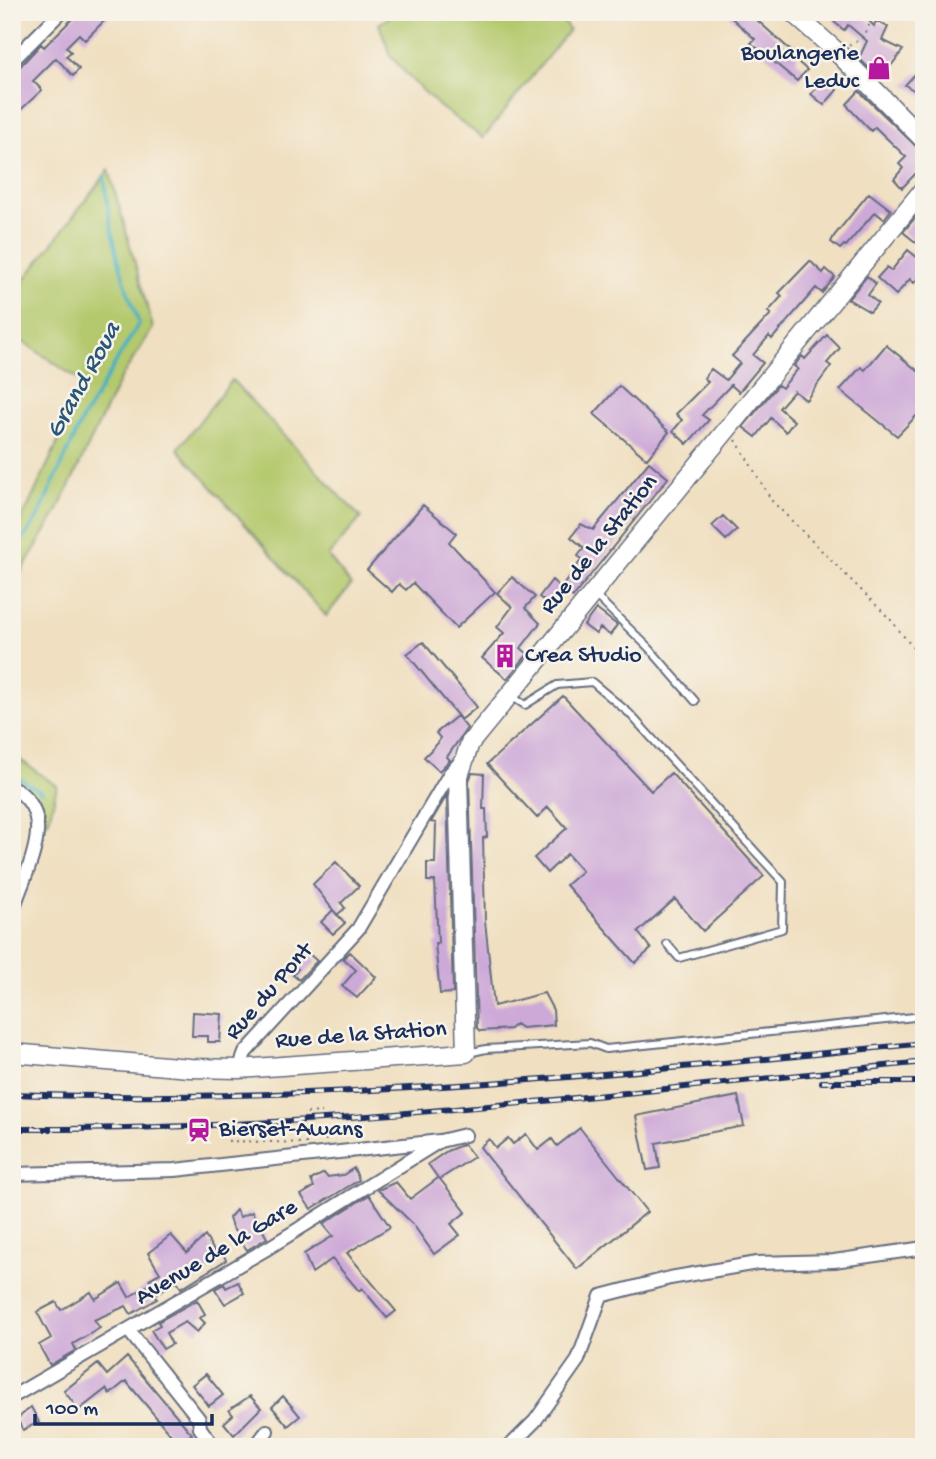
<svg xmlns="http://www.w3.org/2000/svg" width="936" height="1459" viewBox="0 0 936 1459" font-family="'Gochi Hand',sans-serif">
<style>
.green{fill:#b4c96d;stroke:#687c66;stroke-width:2}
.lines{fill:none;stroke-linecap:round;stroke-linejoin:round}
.stream{stroke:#41b0bd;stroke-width:3.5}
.building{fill:#cda9d8}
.lane-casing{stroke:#666d80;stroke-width:10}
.street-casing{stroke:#666d80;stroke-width:16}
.secondary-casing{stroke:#666d80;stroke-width:21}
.path{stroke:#666d80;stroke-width:2;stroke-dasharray:2 5;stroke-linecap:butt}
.lane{stroke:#fff;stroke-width:6}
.street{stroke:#fff;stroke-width:12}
.secondary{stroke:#fff;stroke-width:18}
.rail-casing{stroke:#1b2f5e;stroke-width:6}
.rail{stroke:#f7f3e8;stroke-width:3.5;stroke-dasharray:10;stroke-linecap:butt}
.labels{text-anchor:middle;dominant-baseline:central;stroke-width:5;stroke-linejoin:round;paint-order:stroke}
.poi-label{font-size:24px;fill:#1b2f5e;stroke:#f7f3e8;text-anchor:start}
.street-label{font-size:24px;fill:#1b2f5e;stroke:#f7f3e8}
.water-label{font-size:26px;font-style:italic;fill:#26567a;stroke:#f7f3e8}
</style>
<rect width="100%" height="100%" fill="#f7f3e8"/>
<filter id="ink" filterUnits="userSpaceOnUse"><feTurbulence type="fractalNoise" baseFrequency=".0143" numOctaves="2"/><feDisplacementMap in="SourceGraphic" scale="14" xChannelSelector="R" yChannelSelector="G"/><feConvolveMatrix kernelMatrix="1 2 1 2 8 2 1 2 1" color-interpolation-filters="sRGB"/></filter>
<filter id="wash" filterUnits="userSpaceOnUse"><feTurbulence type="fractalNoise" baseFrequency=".00686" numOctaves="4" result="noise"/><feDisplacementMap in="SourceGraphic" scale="28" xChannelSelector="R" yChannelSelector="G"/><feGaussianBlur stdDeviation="1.57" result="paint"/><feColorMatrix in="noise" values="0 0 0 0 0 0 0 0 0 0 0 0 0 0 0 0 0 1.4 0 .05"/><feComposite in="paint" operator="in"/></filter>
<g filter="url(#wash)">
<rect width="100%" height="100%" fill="#f0dfc0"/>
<path class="green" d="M397,12H557L569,30L483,138L440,107L409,77L390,55L379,24Z
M109,170L153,328L119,381L57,512L12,587V534L27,509L85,384L12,334V296Z
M232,380L361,518L328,556L351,585L326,616L178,449Z
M12,754L57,786L49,820L46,823L40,798L12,783Z"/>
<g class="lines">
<path class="stream" d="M12,555L37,519L82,420L139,323C120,275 109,227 104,176
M12,774L42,792"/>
</g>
<g id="blocks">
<path class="building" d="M79,12H113L85,40L79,34L66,47L71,52L66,56L79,69L73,76L56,58L33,81L42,90L12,118V75L41,44L44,47Z
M725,12H748L798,57L796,60L807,70L797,81L751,43L755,39Z
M843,12H860L874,26L876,21L888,27L882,40L903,50L880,80L859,58L867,41L848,25L844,30L834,22Z
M917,72L924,76V96L905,85Z
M825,79L837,90L824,105L811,94Z
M859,91L924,154V177L918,171L902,188L894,179L903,168L899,164L906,157L875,127L871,131L849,108L847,104Z
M869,193L891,210L884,219L875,212L846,246L844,245L840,249L831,242L834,236Z
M924,207V249L903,232Z
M908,250L924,263V271L914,283L910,279L896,295L877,278L887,267L891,271Z
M810,261L823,273L826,269L835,277L822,293L816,288L772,339L769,336L753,355L763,363L739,392L731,385L702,415L709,420L687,444L673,431L682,420L676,414L708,382L704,378L711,369L726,380L740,363L732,356L771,314L768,312L782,296L779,293Z
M867,276L876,284L868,295L878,303L870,312L848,299Z
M827,335L840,348L827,363L831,366L806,400L794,391L779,408L794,421L786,432L771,418L756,437L743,427L778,385L782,388L798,369L794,366L802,356L805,359Z
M886,345L924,376V408L897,436L840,390L861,367L865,370Z
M619,386L669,432L647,459L594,414Z
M649,462L668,478L573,597L562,589L565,591L552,607L539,597L552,580L561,588L582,559L578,556L584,548L571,537L581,524L593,530Z
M423,505L456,533L449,542L495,592L456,628L413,583L406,590L399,584L392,592L367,570Z
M723,516L737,530L726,540L712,526Z
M512,577L535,597L525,608L540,623L521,648L528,654L507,679L482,658L504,633L497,627L512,607L497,593Z
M596,609L617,625L610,635L600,628L596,634L584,625Z
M423,642L477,707L461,720L407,654Z
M563,696L651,791L671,773L764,876L703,931L675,899L638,932L651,949L635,963L566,885L582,871L567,854L547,873L534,858L567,828L548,807L537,818L487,764Z
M457,716L467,728L447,757L450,760L439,771L424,757L438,743L440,738L436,733Z
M472,773L484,774L483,809H486L487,837L483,838L485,921L494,1006L544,993L553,1010L554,1025L522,1028L516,1024L510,1029L480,1031L477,1028L469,781Z
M447,795L453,993L440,994L435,943H438L435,881H427V863H435L436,823L431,822Z
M336,862L359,886L341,903L345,908L337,915L313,884Z
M333,910L345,923L333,934L321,922Z
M350,952L376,977L357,998L342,986L356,970L343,958Z
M308,953L317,961L299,980L293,975L298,969L294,966Z
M193,1012L222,1014L220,1042H208V1036H192Z
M738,1096L744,1126L656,1143L660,1168L647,1170L636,1116Z
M580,1128L647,1212L577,1269L480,1147L489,1139L496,1148L508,1138L513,1144L526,1134L538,1150L552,1139L557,1146Z
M464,1144L474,1157L440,1179L466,1212L451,1224L460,1235L434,1254L412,1223L378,1190L396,1182L410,1199L438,1178L428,1164L447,1151Z
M354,1168L359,1180L311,1209L301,1195L314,1187L311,1180L324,1173L327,1177L343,1175Z
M369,1195L390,1227L347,1253L396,1311L387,1318L362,1288L359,1291L332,1259L312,1273L304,1254L333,1236L323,1224Z
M236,1210L240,1217L252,1212L267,1238L247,1250L232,1227L229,1218Z
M171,1235L187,1253L205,1236L216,1254L222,1251L226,1260L181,1288L177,1281L154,1295L157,1299L131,1314L126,1306L94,1320L100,1328L73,1344L76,1350L50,1365L39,1345L51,1338L37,1312L56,1302L61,1310L91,1292L95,1299L121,1283L129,1297L152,1283L149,1279L160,1273L148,1253Z
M238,1282L244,1293L225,1304L215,1289L224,1284L226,1288Z
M197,1300L205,1314L200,1318L205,1323L197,1332L185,1322L166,1333L172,1344L163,1349L151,1330L160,1325L158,1322Z
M127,1357L192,1434L188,1437L197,1447H181L126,1381L110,1394L106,1389L79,1410L64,1391L98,1364L107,1375Z
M206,1374L223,1395L209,1406L192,1385Z
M250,1396L261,1408L234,1435L224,1423L233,1415L229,1410Z
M283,1396L300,1416L288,1426L272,1407Z
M31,1407L39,1422L23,1430L17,1419Z"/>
</g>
</g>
<g filter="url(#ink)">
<use href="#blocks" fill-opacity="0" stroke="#666d80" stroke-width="2"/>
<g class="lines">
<g class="lane-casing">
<path id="lane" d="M594,594L649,648L695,701
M511,696L525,705L557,685L592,682L629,713L783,882L782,929L679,958L667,944
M468,1053L486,1049L590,1043L606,1049L924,1016"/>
</g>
<g class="street-casing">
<path id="street" d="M12,61L61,12
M12,787C62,815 24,872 12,913
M239,1069L245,1053L358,929L450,773L463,759
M12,1174L175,1170L440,1141L465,1135
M129,1331L199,1419L200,1428L214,1447
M12,1397L268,1248L440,1141
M255,1447L267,1431
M509,1447L535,1421L578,1360L601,1296L670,1278L757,1263L834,1261L924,1248"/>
</g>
<g class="secondary-casing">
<path id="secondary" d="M792,12L836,51L924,140
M12,1053L190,1068L239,1069L466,1053L458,779L470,743L924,189"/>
</g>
<path class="path" d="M849,45L861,39L877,12
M736,440L772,501L891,620L924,662
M307,1113L322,1112
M324,1132L326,1141
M228,1141L310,1143"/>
<use href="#lane" class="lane"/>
<use href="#street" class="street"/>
<use href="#secondary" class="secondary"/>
<g class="rail-casing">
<path id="rail" d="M822,1082H924
M12,1094C318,1105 620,1074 924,1043
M12,1129C317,1131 621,1093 924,1062"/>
</g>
<use href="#rail" class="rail"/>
</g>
</g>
<defs>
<g id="shop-bare" transform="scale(1.89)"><path d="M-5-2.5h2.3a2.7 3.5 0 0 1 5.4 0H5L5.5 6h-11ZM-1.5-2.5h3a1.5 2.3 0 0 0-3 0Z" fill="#b5179e" stroke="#f7f3e8" stroke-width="2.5" paint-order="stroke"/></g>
<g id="building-bare" transform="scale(1.89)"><path d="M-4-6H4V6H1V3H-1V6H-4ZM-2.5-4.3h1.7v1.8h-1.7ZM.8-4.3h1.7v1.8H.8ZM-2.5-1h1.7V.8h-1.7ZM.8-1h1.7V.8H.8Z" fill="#b5179e" stroke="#f7f3e8" stroke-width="2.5" paint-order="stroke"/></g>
<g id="station-bare" transform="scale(1.89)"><path d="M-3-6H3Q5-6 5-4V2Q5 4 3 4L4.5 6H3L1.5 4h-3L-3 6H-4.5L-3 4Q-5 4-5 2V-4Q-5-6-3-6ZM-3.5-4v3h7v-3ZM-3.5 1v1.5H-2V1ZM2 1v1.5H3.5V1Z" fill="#b5179e" stroke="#f7f3e8" stroke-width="2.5" paint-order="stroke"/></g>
</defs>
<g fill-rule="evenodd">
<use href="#shop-bare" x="879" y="68"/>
<use href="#building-bare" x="505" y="656"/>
<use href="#station-bare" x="199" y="1130"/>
</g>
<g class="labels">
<g class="poi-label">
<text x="859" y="54" text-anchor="end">Boulangerie<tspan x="859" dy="28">Leduc</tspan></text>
<text x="525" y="656">Crea Studio</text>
<text x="219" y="1130">Bierset-Awans</text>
</g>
<g class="street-label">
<text transform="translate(600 545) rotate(-51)">Rue de la Station</text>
<text transform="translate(270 992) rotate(-49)">Rue du Pont</text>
<text transform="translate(361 1036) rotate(-4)">Rue de la Station</text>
<text transform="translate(217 1253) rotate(-31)">Avenue de la Gare</text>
</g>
<g class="water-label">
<text transform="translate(85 381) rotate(-61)">Grand Roua</text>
</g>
</g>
<rect width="936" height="1459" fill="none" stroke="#f7f3e8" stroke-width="42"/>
<path d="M35 1414v10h177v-10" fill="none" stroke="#1b2f5e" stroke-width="3.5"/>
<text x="46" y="1414" font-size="21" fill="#1b2f5e" stroke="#f7f3e8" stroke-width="5" paint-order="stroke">100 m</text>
</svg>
